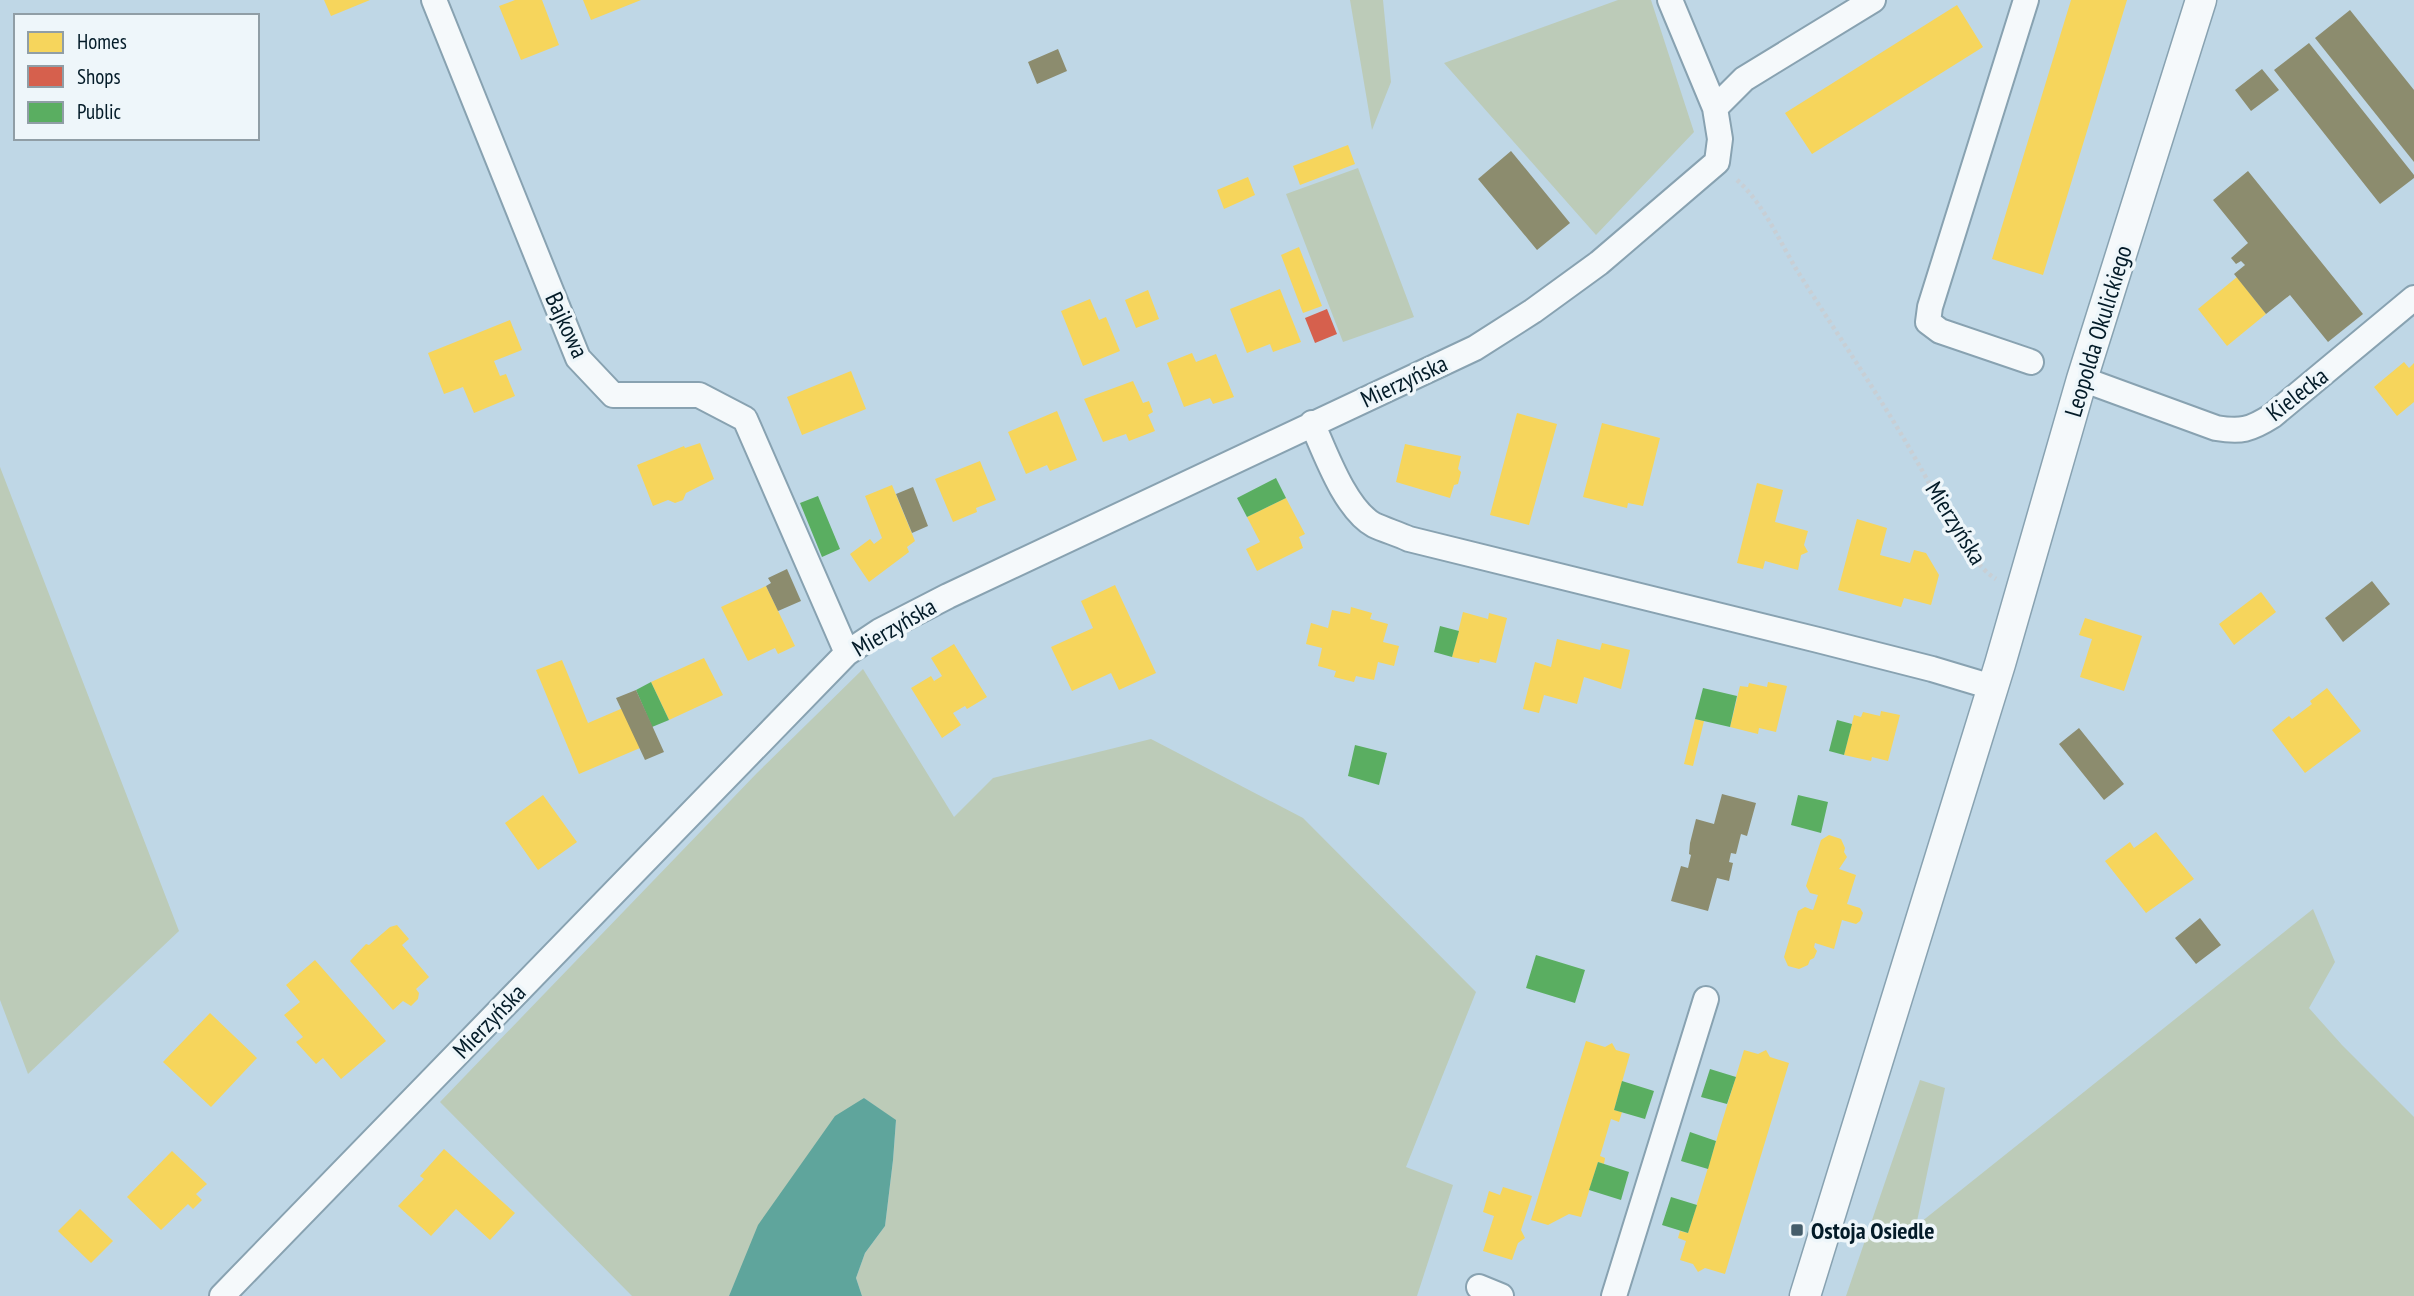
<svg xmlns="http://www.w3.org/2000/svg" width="2414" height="1296" viewBox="0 0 2414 1296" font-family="'PT Sans Narrow',sans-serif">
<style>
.green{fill:#bccbb8}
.water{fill:#5fa59c}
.homes{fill:#f6d55c}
.shops{fill:#d6604d}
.public{fill:#5aae61}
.industry{fill:#8c8c6e}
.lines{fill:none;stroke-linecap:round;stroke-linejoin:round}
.minor-casing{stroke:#88a2b1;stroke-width:28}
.tertiary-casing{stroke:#88a2b1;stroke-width:33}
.path{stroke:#c8cfd5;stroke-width:4.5;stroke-dasharray:3.5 3.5;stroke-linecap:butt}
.minor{stroke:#f5f9fb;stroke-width:24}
.tertiary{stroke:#f5f9fb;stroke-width:30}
.poi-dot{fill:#455d6a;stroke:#eef6fa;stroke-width:2.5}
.labels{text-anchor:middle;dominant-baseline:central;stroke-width:7;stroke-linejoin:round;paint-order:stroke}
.street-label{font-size:24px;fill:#031b28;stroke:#eef6fa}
.poi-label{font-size:24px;font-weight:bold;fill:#031b28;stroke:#eef6fa;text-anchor:start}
</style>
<rect width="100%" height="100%" fill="#bfd7e6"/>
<path class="green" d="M1350,0H1383L1391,82L1372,130Z
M1618,0H1651L1694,132L1596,235L1444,63Z
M1358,168L1414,317L1343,342L1286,194Z
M0,467L179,931L28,1074L0,1000Z
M863,669L954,817L993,778L1151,739L1303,818L1476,992L1406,1167L1453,1185L1417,1296H862L856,1278L865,1253L885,1226L893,1160L896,1121L864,1098L741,1269L729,1296H632L440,1102L757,773Z
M2313,909L2335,962L2309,1008L2342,1045L2414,1117V1296H1846L1920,1080L1945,1088L1916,1226Z"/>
<path class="water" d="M864,1098L896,1120L893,1160L885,1226L865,1253L856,1278L862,1296H729L758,1225L835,1116Z"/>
<path class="homes" d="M324,0H370L331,16Z
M515,0H542L559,45L521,60L499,6Z
M583,0H641L591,20Z
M2071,0H2127L2043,275L1992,259Z
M1957,5L1983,47L1812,154L1785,113Z
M1348,145L1355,164L1300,185L1293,166Z
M1248,177L1255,195L1224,209L1217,190Z
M1299,247L1322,306L1303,313L1281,255Z
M2237,277L2266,314L2227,346L2198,309Z
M1280,289L1301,342L1273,352L1270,344L1247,353L1230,309Z
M1148,290L1159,319L1136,328L1125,300Z
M1090,299L1099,320L1106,317L1120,351L1083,366L1061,311Z
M510,320L522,350L494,361L500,376L506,374L515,396L474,413L463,387L444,394L428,353Z
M1192,353L1196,362L1216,354L1234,397L1213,404L1210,398L1184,407L1167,363Z
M2404,362L2409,368L2414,363V402L2397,416L2374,387Z
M851,371L866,409L802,435L787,397Z
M1133,381L1143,403L1149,401L1153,412L1148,415L1155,431L1129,441L1126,434L1103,442L1084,399Z
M1057,411L1077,460L1050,471L1047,465L1026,474L1008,432Z
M1517,413L1557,424L1529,525L1490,515Z
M1602,423L1660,438L1643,506L1628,503L1627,508L1583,497Z
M700,443L714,479L686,493L683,500L675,503L668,500L653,506L637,465L684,446L685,448Z
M1405,444L1461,456L1458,469L1461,472L1458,484L1454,485L1450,498L1396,482Z
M980,461L996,500L976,508L977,512L953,522L935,479Z
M1757,483L1783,490L1775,522L1808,531L1804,545L1808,552L1801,555L1798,570L1765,561L1763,569L1737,563Z
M892,485L915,541L907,547L909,552L869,582L850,554L870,539L874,544L882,538L865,496Z
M1286,498L1305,534L1299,537L1303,548L1257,571L1246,549L1260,542L1247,517Z
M1857,519L1887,528L1880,555L1910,563L1914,550L1926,553L1939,575L1931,605L1904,598L1901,607L1838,590Z
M1115,585L1156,673L1119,690L1111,673L1072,691L1051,647L1093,628L1081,601Z
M766,586L795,646L778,654L775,648L748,661L721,607Z
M2261,592L2276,612L2234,645L2219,624Z
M1351,607L1372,613L1370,619L1388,624L1383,642L1399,646L1394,666L1378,662L1374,680L1356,676L1354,682L1334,677L1336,671L1318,666L1322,648L1306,644L1311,623L1328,628L1332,610L1350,614Z
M1463,612L1488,619L1489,613L1507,618L1496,663L1480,659L1479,663L1452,657Z
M2085,618L2142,636L2124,691L2080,677L2092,639L2079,635Z
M1557,639L1600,650L1602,643L1630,650L1621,689L1584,677L1577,704L1544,695L1539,713L1523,709L1535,662L1551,667Z
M954,644L987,697L967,709L965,706L953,713L961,725L942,738L911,688L931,676L934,681L942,676L931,658Z
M704,658L723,695L669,720L651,682Z
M562,660L588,723L623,708L640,748L579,774L536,670Z
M1768,682L1787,686L1776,732L1759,728L1758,734L1730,727L1740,686L1748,687L1749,683L1767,687Z
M2327,688L2361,731L2305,773L2272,730L2289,716L2292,719L2312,704L2310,701Z
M1881,711L1900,715L1888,761L1872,757L1871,761L1844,755L1854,715L1861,717L1863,712L1880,716Z
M1695,719L1704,721L1693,766L1684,764Z
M543,795L577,842L538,870L505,823Z
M2156,832L2194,879L2146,913L2105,861L2130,842L2134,848Z
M1829,835L1841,839L1845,848L1844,852L1847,857L1839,869L1856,875L1847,904L1860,908L1863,913L1860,921L1856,924L1842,920L1834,949L1815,943L1814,947L1817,951L1814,958L1810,960L1808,965L1799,969L1788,966L1784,957L1798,911L1805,907L1813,910L1818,895L1810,893L1806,886L1821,840Z
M397,925L409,939L402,945L429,977L416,989L419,993L418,999L411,1006L403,1001L393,1010L350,961L366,944L369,945L390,927Z
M315,960L386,1041L341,1079L323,1058L316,1064L296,1042L303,1037L284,1015L300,1002L286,985Z
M210,1013L257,1058L211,1107L163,1062Z
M1586,1041L1605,1047L1612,1043L1616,1050L1630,1054L1614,1110L1622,1112L1619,1122L1611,1119L1600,1156L1605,1158L1604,1164L1598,1162L1581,1217L1569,1214L1548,1225L1531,1220Z
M1744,1050L1758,1054L1766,1050L1770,1057L1789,1063L1725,1274L1705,1268L1698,1272L1693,1264L1680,1260L1686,1241L1678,1238L1680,1231L1688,1233Z
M444,1149L515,1213L490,1240L456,1209L431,1236L398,1206L424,1179L420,1176Z
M172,1151L207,1184L196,1194L202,1200L193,1209L188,1204L161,1230L127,1197Z
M1503,1187L1532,1196L1521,1230L1525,1238L1518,1243L1512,1260L1483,1251L1494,1216L1483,1212L1489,1191L1500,1195Z
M80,1209L113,1241L91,1263L58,1231Z"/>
<path class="shops" d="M1327,309L1337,334L1315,343L1305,318Z"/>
<path class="public" d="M1276,478L1286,498L1247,517L1237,498Z
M818,496L840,549L822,557L800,503Z
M1440,626L1459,631L1452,657L1434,652Z
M651,682L669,720L652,727L636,690Z
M1703,688L1737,696L1730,727L1695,719Z
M1837,720L1852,724L1844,755L1829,751Z
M1355,745L1387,753L1379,785L1348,776Z
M1798,795L1828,802L1821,833L1791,825Z
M1536,955L1585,970L1575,1003L1526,988Z
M1710,1069L1736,1077L1727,1104L1701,1097Z
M1622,1081L1654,1091L1645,1119L1614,1110Z
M1690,1132L1716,1141L1708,1169L1681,1161Z
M1598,1162L1629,1172L1621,1200L1589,1190Z
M1671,1197L1697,1205L1688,1233L1662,1225Z"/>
<path class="industry" d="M2350,10L2414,90V162L2315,38Z
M2309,43L2414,175V178L2380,204L2274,70Z
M1058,49L1067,71L1037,84L1028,62Z
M2262,69L2279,90L2251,111L2235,90Z
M1511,151L1570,223L1537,250L1478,179Z
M2248,171L2363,314L2328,342L2290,295L2266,314L2234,274L2245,265L2241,261L2236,264L2231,258L2248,243L2213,200Z
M913,487L928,526L912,533L896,494Z
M787,569L801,601L778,611L766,586L771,583L768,578Z
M2372,581L2390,604L2343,642L2325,618Z
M636,690L664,752L645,760L616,698Z
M2079,728L2124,784L2104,800L2059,744Z
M1722,794L1756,803L1747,836L1741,834L1736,854L1731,853L1729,862L1733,863L1729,881L1717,878L1708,911L1671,901L1681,866L1688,868L1691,855L1689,854L1690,843L1696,819L1714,824Z
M2200,918L2221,945L2196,964L2175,938Z"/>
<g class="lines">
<g class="minor-casing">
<path id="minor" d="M434,0L578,358L613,395H699L745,419L847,653
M2026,0L1930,307L1928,322L1940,331L2031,362
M1715,108L1744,79L1873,0
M2082,379L2216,428C2241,432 2250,430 2272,416L2414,298
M1312,423C1325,452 1345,509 1374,525C1385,530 1398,534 1409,539L1818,640L1932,669L1992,687
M1479,1287L1501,1296
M222,1296L847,653L880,631L948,596L1475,348L1533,311L1599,263L1717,162L1720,139L1715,108L1670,0
M1614,1296L1706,999"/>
</g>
<g class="tertiary-casing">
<path id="tertiary" d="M1805,1296L2000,664L2082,379L2201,0"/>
</g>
<path class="path" d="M1737,180C1764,204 1779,241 1798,272C1838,336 1882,399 1919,465C1937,496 1966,561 1996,579"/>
<use href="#minor" class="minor"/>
<use href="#tertiary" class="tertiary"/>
</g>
<rect class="poi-dot" x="1790" y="1223" width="14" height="14" rx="3.5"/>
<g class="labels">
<g class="street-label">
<text transform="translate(567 325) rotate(65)">Bajkowa</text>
<text transform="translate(2098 331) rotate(-73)">Leopolda Okulickiego</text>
<text transform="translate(1404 381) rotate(-25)">Mierzyńska</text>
<text transform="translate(2297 394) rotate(-38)">Kielecka</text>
<text transform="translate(1956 523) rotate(58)">Mierzyńska</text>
<text transform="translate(894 627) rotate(-30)">Mierzyńska</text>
<text transform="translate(489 1021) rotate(-46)">Mierzyńska</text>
</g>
<g class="poi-label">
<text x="1811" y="1230">Ostoja Osiedle</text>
</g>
</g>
<rect x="14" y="14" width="245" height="126" fill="#eef6fa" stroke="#909ea6" stroke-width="2"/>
<rect x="28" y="32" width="35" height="21" fill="#f6d55c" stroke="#909ea6" stroke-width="2"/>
<text x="77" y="49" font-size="21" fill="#031b28">Homes</text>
<rect x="28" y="66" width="35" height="21" fill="#d6604d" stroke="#909ea6" stroke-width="2"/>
<text x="77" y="84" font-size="21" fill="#031b28">Shops</text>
<rect x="28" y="102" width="35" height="21" fill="#5aae61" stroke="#909ea6" stroke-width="2"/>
<text x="77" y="119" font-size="21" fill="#031b28">Public</text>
</svg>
